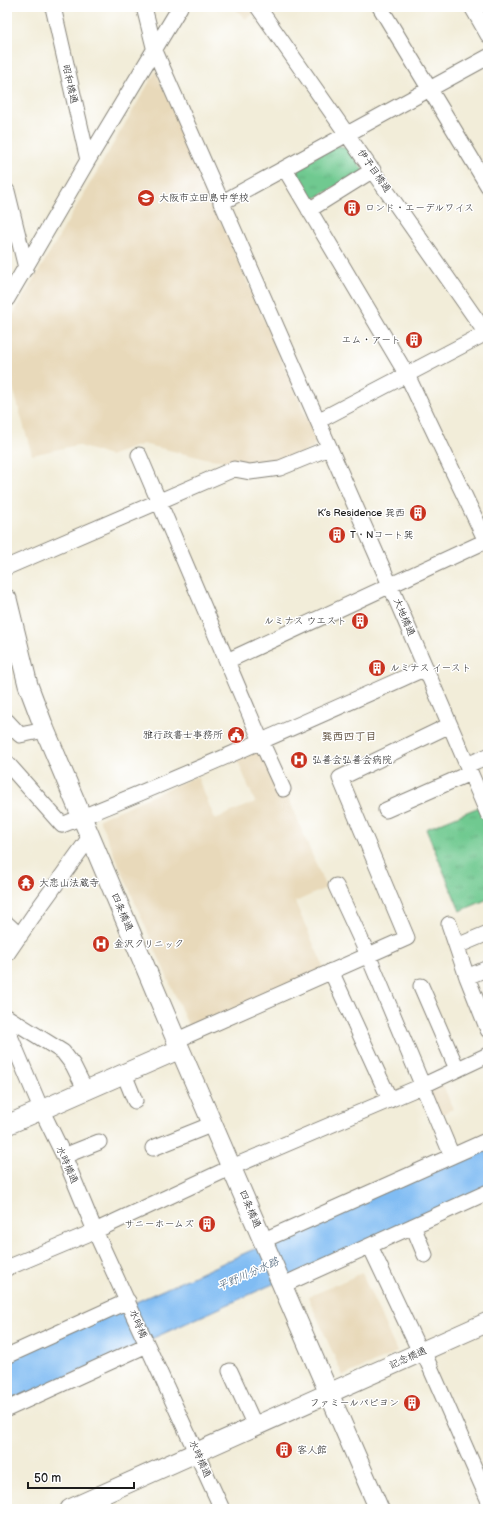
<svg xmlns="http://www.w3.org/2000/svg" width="495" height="1516" viewBox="0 0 495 1516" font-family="'Balsamiq Sans','Klee One',sans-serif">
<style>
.built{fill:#e8d9ba}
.park{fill:url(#park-tufts);stroke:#467256}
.water{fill:#80bcf3;stroke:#4e6c88}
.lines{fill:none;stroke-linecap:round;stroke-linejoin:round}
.minor-casing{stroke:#87847a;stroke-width:17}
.tertiary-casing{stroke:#87847a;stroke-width:21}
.minor{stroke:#fff;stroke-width:15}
.tertiary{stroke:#fff;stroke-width:19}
.labels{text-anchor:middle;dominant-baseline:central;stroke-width:3;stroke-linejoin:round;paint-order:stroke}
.street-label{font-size:10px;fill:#1c1c1c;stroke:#fff}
.poi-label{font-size:10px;fill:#1c1c1c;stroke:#fff;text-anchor:start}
.neighbourhood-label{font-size:11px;font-weight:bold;fill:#5a4b39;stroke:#fff}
.water-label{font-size:11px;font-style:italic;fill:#445c72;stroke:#fff}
</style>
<defs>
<pattern id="park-tufts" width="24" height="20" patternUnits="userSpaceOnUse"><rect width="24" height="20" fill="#6fc990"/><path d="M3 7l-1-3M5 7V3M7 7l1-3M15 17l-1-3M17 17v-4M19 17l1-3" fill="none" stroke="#60ac7c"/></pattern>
</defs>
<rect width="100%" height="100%" fill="#fff"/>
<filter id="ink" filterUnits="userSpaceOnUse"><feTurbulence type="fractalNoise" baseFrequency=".025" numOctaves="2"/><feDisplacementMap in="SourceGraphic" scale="8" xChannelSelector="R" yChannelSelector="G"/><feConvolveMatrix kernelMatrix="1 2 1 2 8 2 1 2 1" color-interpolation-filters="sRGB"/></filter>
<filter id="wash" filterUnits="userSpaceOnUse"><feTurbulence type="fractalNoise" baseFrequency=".012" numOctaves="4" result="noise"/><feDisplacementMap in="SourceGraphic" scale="16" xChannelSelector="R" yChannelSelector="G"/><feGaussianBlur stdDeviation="0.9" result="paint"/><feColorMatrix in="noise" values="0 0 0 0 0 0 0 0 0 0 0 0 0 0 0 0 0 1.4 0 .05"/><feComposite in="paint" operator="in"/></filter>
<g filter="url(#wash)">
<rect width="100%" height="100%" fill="#f2edd9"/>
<path class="built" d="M233,7H252L256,12L246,19Z
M156,71L316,440L313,448L282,462L251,465L198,457L143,444L110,456L77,445L32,455L9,374H7V325Z
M261,748L286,792L326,888L295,902L325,970L190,1030L99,819L197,776L215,819L255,802L237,759Z
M443,1085L453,1109L440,1115L430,1091Z
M362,1273L397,1352L343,1376L308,1297Z"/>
<path class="park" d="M337,145L348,149L364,171L310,201L295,176L297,167Z
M479,807L488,828V899L460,911L426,829Z"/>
<path class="water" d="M488,1144V1187L7,1404V1360Z"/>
</g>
<g filter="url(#ink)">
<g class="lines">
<g class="minor-casing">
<path id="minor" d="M53,7L88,160
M144,7L155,51L390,585L488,814
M258,7L488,336
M380,7L488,186
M472,7L488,35
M285,169L407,375L486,541
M7,191L26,268
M221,203L488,57
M309,210L373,170
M7,299L88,160L180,7
M318,421L488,332
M139,455L261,741L283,789
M7,567L234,469L250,472L280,468L329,448
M227,661L488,540
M7,721L20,735L45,730
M7,763L62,825C185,776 305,722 426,668
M467,765L488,756
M386,810L470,773
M336,886L368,955L452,1156
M7,924L20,936
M449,924L467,977L488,1030
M457,946L488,933
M7,954L33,916L90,837
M331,971L390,1100
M467,977L488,968
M421,986L457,1069
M7,1017L63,1052L73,1065L85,1089
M7,1029L41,1109L64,1156L95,1231L222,1509
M177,1040L407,938L340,778L450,725
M124,1074L135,1101
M153,1148L213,1124
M64,1156L99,1142
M413,1226L425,1255
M264,1240L488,1140
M370,1246L420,1352
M7,1268L95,1231L232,1167L422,1086L488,1055
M283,1285L488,1192
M423,1351L488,1499
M7,1356L128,1301
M230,1371L255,1426
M7,1409L147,1345"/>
</g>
<g class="tertiary-casing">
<path id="tertiary" d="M7,599L28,685L45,730L180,1049L379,1509
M7,1125L180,1049
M70,1509L488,1322"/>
</g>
<use href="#minor" class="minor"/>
<use href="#tertiary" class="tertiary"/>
</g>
</g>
<defs>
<g id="school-disc" transform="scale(0.9)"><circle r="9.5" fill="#c8321e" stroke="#fff"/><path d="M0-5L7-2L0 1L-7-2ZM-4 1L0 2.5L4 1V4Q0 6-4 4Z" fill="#fff"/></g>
<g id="building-disc" transform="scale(0.9)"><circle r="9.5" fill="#c8321e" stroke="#fff"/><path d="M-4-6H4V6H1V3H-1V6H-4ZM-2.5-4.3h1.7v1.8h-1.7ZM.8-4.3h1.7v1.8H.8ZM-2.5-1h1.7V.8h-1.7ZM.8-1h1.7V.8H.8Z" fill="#fff"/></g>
<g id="civic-disc" transform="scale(0.9)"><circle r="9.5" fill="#c8321e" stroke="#fff"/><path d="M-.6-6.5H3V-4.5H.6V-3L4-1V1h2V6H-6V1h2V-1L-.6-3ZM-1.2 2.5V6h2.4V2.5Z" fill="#fff"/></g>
<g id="hospital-disc" transform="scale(0.9)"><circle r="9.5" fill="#c8321e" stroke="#fff"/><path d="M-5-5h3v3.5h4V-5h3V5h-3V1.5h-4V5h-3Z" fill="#fff"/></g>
<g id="temple-disc" transform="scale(0.9)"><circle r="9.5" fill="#c8321e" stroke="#fff"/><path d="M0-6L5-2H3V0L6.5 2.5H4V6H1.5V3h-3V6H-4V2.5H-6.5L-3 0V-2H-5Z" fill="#fff"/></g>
</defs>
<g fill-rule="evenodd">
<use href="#school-disc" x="146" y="198"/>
<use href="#building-disc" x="352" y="208"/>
<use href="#building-disc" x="414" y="340"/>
<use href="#building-disc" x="418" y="513"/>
<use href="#building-disc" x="337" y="535"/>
<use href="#building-disc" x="360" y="621"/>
<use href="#building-disc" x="377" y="668"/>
<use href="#civic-disc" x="236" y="735"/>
<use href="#hospital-disc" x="299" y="760"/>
<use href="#temple-disc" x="26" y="883"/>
<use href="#hospital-disc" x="101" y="944"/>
<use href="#building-disc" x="207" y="1224"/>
<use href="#building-disc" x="412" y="1403"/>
<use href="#building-disc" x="284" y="1450"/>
</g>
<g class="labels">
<g class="street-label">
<text transform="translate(70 84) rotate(77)">昭和橋通</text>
<text transform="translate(374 171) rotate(55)">伊予目橋通</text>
<text transform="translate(404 617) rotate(67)">大地橋通</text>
<text transform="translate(122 912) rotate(67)">四条橋通</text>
<text transform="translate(67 1165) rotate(66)">水時橋通</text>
<text transform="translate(250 1209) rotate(67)">四条橋通</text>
<text transform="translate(138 1324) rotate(67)">水時橋</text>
<text transform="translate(408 1358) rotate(-24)">記念橋通</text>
<text transform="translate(200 1459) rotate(66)">水時橋通</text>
</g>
<g class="poi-label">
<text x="159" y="198">大阪市立田島中学校</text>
<text x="365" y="208">ロンド・エーデルワイス</text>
<text x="401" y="340" text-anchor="end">エム・アート</text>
<text x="405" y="513" text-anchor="end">K’s Residence 巽西</text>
<text x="350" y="535">T・Nコート巽</text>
<text x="347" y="621" text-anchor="end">ルミナス ウエスト</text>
<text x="390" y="668">ルミナス イースト</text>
<text x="223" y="735" text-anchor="end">雅行政書士事務所</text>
<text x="312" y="760">弘善会弘善会病院</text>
<text x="39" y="883">大悲山法蔵寺</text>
<text x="114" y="944">金沢クリニック</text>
<text x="194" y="1224" text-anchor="end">サニーホームズ</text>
<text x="399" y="1403" text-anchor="end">ファミールパピヨン</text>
<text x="297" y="1450">客人館</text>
</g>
<g class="neighbourhood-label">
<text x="349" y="736">巽西四丁目</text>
</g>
<g class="water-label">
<text transform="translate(248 1274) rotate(-24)">平野川分水路</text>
</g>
</g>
<rect width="495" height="1516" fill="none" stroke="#fff" stroke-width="24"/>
<path d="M28 1482v6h106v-6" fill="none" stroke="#1c1c1c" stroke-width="2"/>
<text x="34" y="1482" font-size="12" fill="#1c1c1c" stroke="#ffffff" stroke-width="3" paint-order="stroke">50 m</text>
</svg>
